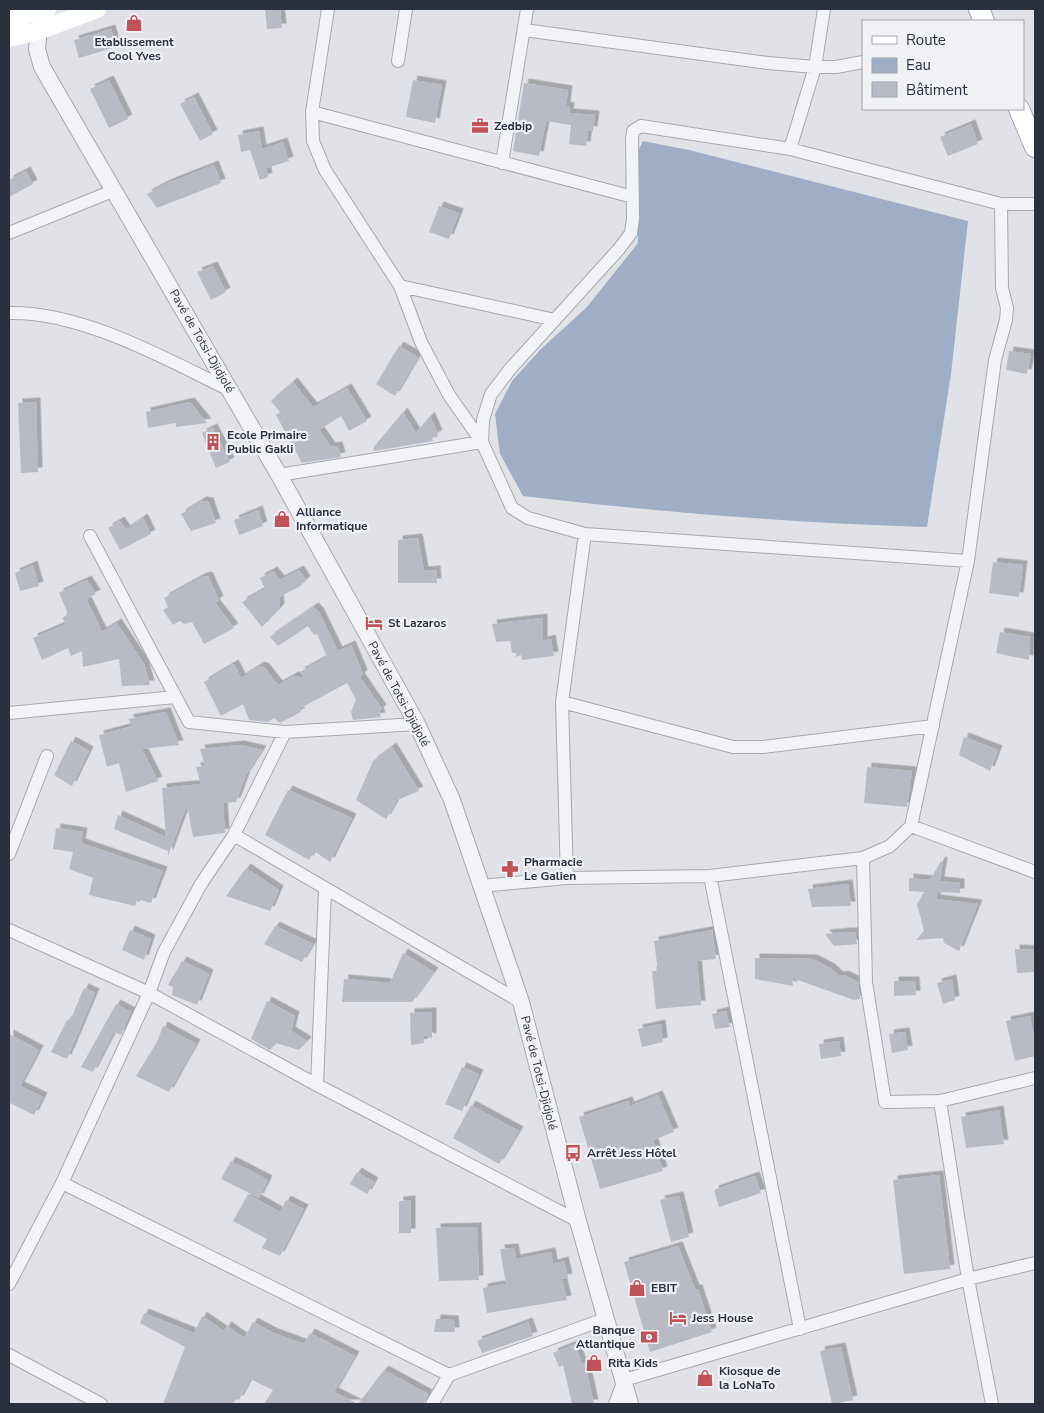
<svg xmlns="http://www.w3.org/2000/svg" width="1044" height="1413" viewBox="0 0 1044 1413" font-family="'Nunito Sans',sans-serif">
<style>
.water{fill:#9faec4}
.building{fill:#b8bbc4;filter:url(#shadow)}
.lines{fill:none;stroke-linecap:round;stroke-linejoin:round}
.minor-casing{stroke:#a6a9b1;stroke-width:14}
.tertiary-casing{stroke:#a6a9b1;stroke-width:18}
.primary-casing{stroke:#a1a6b2;stroke-width:22}
.minor{stroke:#f2f3f6;stroke-width:12}
.tertiary{stroke:#f2f3f6;stroke-width:16}
.secondary{stroke:#fff;stroke-width:18}
.primary{stroke:#fff;stroke-width:20}
.labels{text-anchor:middle;dominant-baseline:central;stroke-width:4.5;stroke-linejoin:round;paint-order:stroke}
.poi-label{font-size:12px;font-weight:bold;fill:#2b303d;stroke:#eff1f5;text-anchor:start}
.street-label{font-size:12px;fill:#2b303d;stroke:#eff1f5}
</style>
<defs>
<filter id="shadow"><feDropShadow dx="4.5" dy="-4.5" stdDeviation="0" flood-color="#0004"/></filter>
</defs>
<rect width="100%" height="100%" fill="#e0e2e8"/>
<path class="water" d="M643,141L689,150L968,221L951,374L927,527C792,523 658,512 523,496L500,454L495,414L512,381L540,350L587,307L638,243L637,153Z"/>
<path class="building" d="M265,9H280L282,28L267,29Z
M111,29L116,47L79,58L74,40Z
M109,80L128,119L109,128L90,89Z
M413,80L442,85L435,123L406,117Z
M524,83L568,90L566,106L570,107L569,113L595,115L593,131L588,130L586,146L569,144L571,125L546,121L539,156L513,151Z
M194,97L213,134L200,141L180,104Z
M971,124L978,144L948,156L940,137Z
M259,131L262,149L283,142L289,161L266,168L268,177L260,180L250,150L241,152L238,135Z
M214,165L221,183L157,208L147,194L168,183Z
M26,171L33,184L9,197V180Z
M439,206L459,213L449,239L429,232Z
M213,266L226,292L211,300L197,272Z
M399,346L418,357L395,396L376,384Z
M1009,351L1031,354L1027,374L1006,370Z
M293,382L313,407L347,388L367,421L349,431L341,416L319,430L331,447L338,446L341,457L302,463L276,415L280,412L271,401Z
M36,402L38,472L21,473L18,403Z
M190,402L207,423L176,427V423L148,428L146,412Z
M403,412L416,433L430,416L438,434L432,438L433,441L374,451L373,448Z
M213,428L230,462L216,468L202,433Z
M202,501L209,502L216,523L191,531L181,514Z
M258,510L263,526L239,535L234,520Z
M143,518L151,534L120,550L108,528L120,521L126,530Z
M418,538L424,571L436,570L437,583H398V540Z
M993,562L1023,565L1019,597L989,593Z
M33,565L39,586L20,591L15,573Z
M299,570L306,580L299,587L279,597L280,608L262,627L242,602L265,589L260,578L273,571L280,580Z
M208,576L219,600L215,603L234,628L204,644L192,622L184,624L180,621L173,625L163,610L168,607L164,598L202,577Z
M87,580L96,594L86,599L102,632L117,623L144,664L150,685L122,686L119,659L83,667L82,651L71,656L68,648L42,660L33,638L66,624L62,618L68,614L59,593Z
M314,607L319,612L338,651L351,645L363,674L360,677L382,709L379,711L381,717L353,720L351,712L356,700L347,683L299,709L301,712L280,723L274,718L268,722L249,720L243,704L221,716L204,682L234,664L241,678L260,666L265,668L278,685L294,676L305,678L300,672L327,657L317,634L314,635L308,626L278,646L270,637Z
M543,618V641L551,639L554,656L522,660L521,655L516,657V653H512L510,641L496,642L492,624Z
M1000,632L1030,637L1029,660L996,653Z
M166,712L179,745L142,749L158,781L126,792L119,763L107,767L99,735L133,726L128,719Z
M964,737L998,750L990,771L959,755Z
M71,741L89,751L72,786L54,775Z
M240,745L262,750L246,775L236,802L223,803L225,833L193,837L187,805L168,856V851L114,829L118,815L166,837L162,788L201,784L196,767L205,766L200,749Z
M392,747L419,791L397,800L386,819L356,800L373,761Z
M867,767L912,771L907,807L864,803Z
M288,790L352,818L330,862L314,851L309,860L265,835Z
M56,828L83,832L81,843L163,871L151,903L137,899L135,906L89,895L93,878L69,869L73,852L53,849Z
M941,861L943,862L940,881L960,883V893L938,892L936,899L978,904L959,951L944,943L943,938L916,940L924,931L917,904L924,892L909,891V878L930,880Z
M246,868L279,890L270,911L226,896Z
M848,884L851,906L812,907L808,889Z
M275,926L313,944L302,962L264,944Z
M130,930L151,939L144,960L122,950Z
M712,930L716,959L697,961L701,1005L656,1009L652,971H658L654,941Z
M848,932H855L857,944L834,946L825,934Z
M1015,949L1035,950V972L1017,973Z
M403,953L434,972L412,1002H342L344,979L390,983Z
M755,958L813,959L830,968L839,976L844,975L858,982L860,999L854,1000L792,978L793,986L755,979Z
M182,961L209,974L197,1005L172,995L173,987L168,985Z
M952,979L955,1000L943,1004L937,983Z
M894,981H915L916,995L894,996Z
M84,988L95,993L67,1059L51,1052L67,1020L70,1021Z
M267,1001L295,1016L291,1031L307,1041L299,1050L276,1043L270,1050L251,1039Z
M116,1004L131,1012L121,1035L114,1032L93,1072L81,1067Z
M726,1011L730,1027L715,1029L712,1014Z
M432,1012V1038L423,1035L424,1043L411,1045L410,1013Z
M1030,1016L1035,1043V1056L1015,1061L1006,1021Z
M661,1024L663,1042L642,1047L638,1029Z
M163,1026L196,1044L169,1092L136,1076L157,1042Z
M905,1032L908,1050L892,1053L889,1034Z
M9,1034L39,1050L20,1086L43,1097L34,1115L10,1103L9,1107Z
M839,1041L841,1056L821,1059L819,1044Z
M462,1067L479,1074L462,1111L445,1104Z
M658,1095L674,1132L653,1140L663,1171L600,1189L579,1117L628,1101L630,1106Z
M471,1105L519,1131L499,1164L453,1138Z
M999,1110L1004,1144L966,1148L961,1117Z
M231,1161L268,1180L259,1198L221,1179Z
M357,1172L374,1182L367,1194L350,1184Z
M939,1175L950,1269L904,1274L893,1180Z
M755,1176L761,1193L719,1207L714,1190Z
M248,1194L280,1212L286,1200L304,1209L280,1256L262,1248L267,1239L233,1221Z
M679,1196L689,1237L671,1242L660,1200Z
M411,1200V1233H399V1201Z
M477,1227L479,1280L439,1281L436,1228Z
M678,1246L695,1289H698L712,1332L650,1352L624,1262Z
M514,1248L516,1259L551,1252L553,1264L564,1261L568,1278L562,1279L567,1300L487,1313L483,1288L506,1284L500,1249Z
M144,1313L194,1333L202,1316L224,1331L227,1326L244,1338L253,1322L274,1333L304,1344L310,1333L355,1356L334,1392L358,1404H264L273,1390L250,1379L239,1400L236,1399L233,1404H163L185,1347L140,1323Z
M436,1319L454,1320L455,1332H434Z
M528,1322L533,1336L482,1353L477,1341Z
M575,1344L582,1364L585,1363L594,1404H572L563,1365L559,1367L553,1353Z
M841,1347L853,1400L832,1404L820,1351Z
M384,1370L428,1394L424,1404H358Z"/>
<g class="lines">
<g class="minor-casing">
<path id="minor" d="M524,30L768,63L815,67L824,9
M398,61L406,9
M312,112L633,197
M790,149L815,67H836L863,62
M502,163L527,9
M9,233L115,190
M400,286L555,320
M9,313C81,311 166,359 230,390
M279,475L482,442L449,395L421,342L400,286L325,170L313,141L312,112L328,9
M90,536L189,722L285,732L417,724
M968,561L585,534L528,518L512,508L482,442L483,420L491,394L511,368L619,249L631,233L633,218L632,139L633,131L641,126L790,149L1001,204H1035
M562,702L733,747H763L933,726
M9,713L175,697
M911,826L1035,872
M234,835L521,1002
M9,854L47,756
M863,858L866,982L885,1102L940,1101L1035,1078
M710,876L800,1329
M567,878L562,702L585,534
M481,886L567,878L710,876L863,858L890,846L911,826L968,561L995,360L1006,320L1007,308L1002,288L1001,204
M9,930L149,993L317,1085L578,1221
M317,1085L325,890
M940,1101L968,1279L992,1404
M62,1183L449,1375L605,1319
M9,1284L62,1183L149,993L164,952L201,884L234,835L285,732
M9,1355L101,1404
M432,1404L449,1375
M615,1404L624,1380L968,1279L1035,1263"/>
</g>
<g class="tertiary-casing">
<path id="tertiary" d="M41,9L37,49L42,67L279,475L417,724L452,800L521,1002L578,1221L630,1404"/>
</g>
<g class="primary-casing">
<path id="primary" d="M979,9L984,21
M1019,109L1035,147"/>
</g>
<use href="#minor" class="minor"/>
<use href="#tertiary" class="tertiary"/>
<path class="secondary" d="M9,20L47,9
M9,38L38,31L97,9"/>
<use href="#primary" class="primary"/>
</g>
<defs>
<g id="shop-bare" transform="scale(1.35)"><path d="M-5-2.5h2.3a2.7 3.5 0 0 1 5.4 0H5L5.5 6h-11ZM-1.5-2.5h3a1.5 2.3 0 0 0-3 0Z" fill="#bf535a" stroke="#eff1f5" stroke-width="2.5" paint-order="stroke"/></g>
<g id="office-bare" transform="scale(1.35)"><path d="M-6-3h4V-5.5h4V-3h4V5H-6ZM-1-4.5V-3h2v-1.5ZM-6 0V1H6V0Z" fill="#bf535a" stroke="#eff1f5" stroke-width="2.5" paint-order="stroke"/></g>
<g id="building-bare" transform="scale(1.35)"><path d="M-4-6H4V6H1V3H-1V6H-4ZM-2.5-4.3h1.7v1.8h-1.7ZM.8-4.3h1.7v1.8H.8ZM-2.5-1h1.7V.8h-1.7ZM.8-1h1.7V.8H.8Z" fill="#bf535a" stroke="#eff1f5" stroke-width="2.5" paint-order="stroke"/></g>
<g id="hotel-bare" transform="scale(1.35)"><path d="M-6-4.5h1.5V1H6V5H4.5V3h-9V5H-6ZM-4 0a1.8 1.8 0 1 1 3.6 0ZM.5 0V-2.5h3Q6-2.5 6 0Z" fill="#bf535a" stroke="#eff1f5" stroke-width="2.5" paint-order="stroke"/></g>
<g id="pharmacy-bare" transform="scale(1.35)"><path d="M-2-6h4v4h4v4h-4v4h-4v-4h-4v-4h4Z" fill="#bf535a" stroke="#eff1f5" stroke-width="2.5" paint-order="stroke"/></g>
<g id="bus-bare" transform="scale(1.35)"><path d="M-5-6H5V4H4V6H2V4H-2V6H-4V4H-5ZM-3.5-4V0h7V-4ZM-3.5 1.2v1.5H-2V1.2ZM2 1.2v1.5H3.5V1.2Z" fill="#bf535a" stroke="#eff1f5" stroke-width="2.5" paint-order="stroke"/></g>
<g id="bank-bare" transform="scale(1.35)"><path d="M-6-4H6V4H-6ZM0-2.3a2.3 2.3 0 1 0 0 4.6a2.3 2.3 0 1 0 0-4.6Z" fill="#bf535a" stroke="#eff1f5" stroke-width="2.5" paint-order="stroke"/></g>
</defs>
<g fill-rule="evenodd">
<use href="#shop-bare" x="134" y="23"/>
<use href="#office-bare" x="480" y="126"/>
<use href="#building-bare" x="213" y="442"/>
<use href="#shop-bare" x="282" y="519"/>
<use href="#hotel-bare" x="374" y="623"/>
<use href="#pharmacy-bare" x="510" y="869"/>
<use href="#bus-bare" x="573" y="1153"/>
<use href="#shop-bare" x="637" y="1288"/>
<use href="#hotel-bare" x="678" y="1318"/>
<use href="#bank-bare" x="649" y="1337"/>
<use href="#shop-bare" x="594" y="1363"/>
<use href="#shop-bare" x="705" y="1378"/>
</g>
<g class="labels">
<g class="poi-label">
<text x="134" y="42" text-anchor="middle">Etablissement<tspan x="134" dy="14">Cool Yves</tspan></text>
<text x="494" y="126">Zedbip</text>
<text x="227" y="435">Ecole Primaire<tspan x="227" dy="14">Public Gakli</tspan></text>
<text x="296" y="512">Alliance<tspan x="296" dy="14">Informatique</tspan></text>
<text x="388" y="623">St Lazaros</text>
<text x="524" y="862">Pharmacie<tspan x="524" dy="14">Le Galien</tspan></text>
<text x="587" y="1153">Arrêt Jess Hôtel</text>
<text x="651" y="1288">EBIT</text>
<text x="692" y="1318">Jess House</text>
<text x="635" y="1330" text-anchor="end">Banque<tspan x="635" dy="14">Atlantique</tspan></text>
<text x="608" y="1363">Rita Kids</text>
<text x="719" y="1371">Kiosque de<tspan x="719" dy="14">la LoNaTo</tspan></text>
</g>
<g class="street-label">
<text transform="translate(202 341) rotate(60)">Pavé de Totsi-Djidjolé</text>
<text transform="translate(399 694) rotate(62)">Pavé de Totsi-Djidjolé</text>
<text transform="translate(539 1073) rotate(76)">Pavé de Totsi-Djidjolé</text>
</g>
</g>
<rect width="1044" height="1413" fill="none" stroke="#2b303d" stroke-width="20"/>
<rect x="862" y="20" width="162" height="90" fill="#eff1f5" stroke="#a1a4ab"/>
<rect x="872" y="36" width="25" height="8" fill="#ffffff" stroke="#a1a4ab"/>
<text x="906" y="45" font-size="15" fill="#2b303d">Route</text>
<rect x="872" y="58" width="25" height="15" fill="#9faec4" stroke="#a1a4ab"/>
<text x="906" y="70" font-size="15" fill="#2b303d">Eau</text>
<rect x="872" y="82" width="25" height="15" fill="#b8bbc4" stroke="#a1a4ab"/>
<text x="906" y="95" font-size="15" fill="#2b303d">Bâtiment</text>
</svg>
